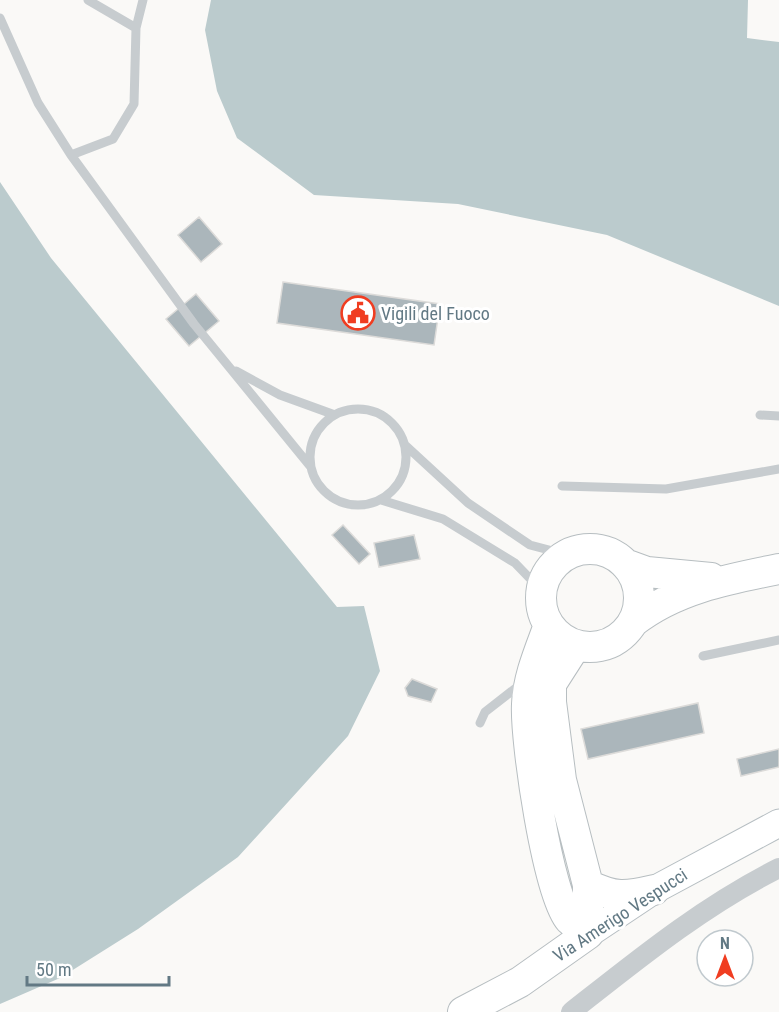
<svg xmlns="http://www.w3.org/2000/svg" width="779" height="1012" viewBox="0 0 779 1012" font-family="'Roboto Condensed',sans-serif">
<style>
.water{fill:#bbcbcd}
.building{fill:#abb6bb;stroke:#dcdbd9;stroke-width:1.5}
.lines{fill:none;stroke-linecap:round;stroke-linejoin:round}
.secondary-casing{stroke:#b6bec2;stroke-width:29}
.primary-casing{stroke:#b7bec1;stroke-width:32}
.lane{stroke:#c7cccf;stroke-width:9}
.street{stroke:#c7cccf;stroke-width:20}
.secondary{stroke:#fff;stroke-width:27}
.primary{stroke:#fff;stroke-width:30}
.labels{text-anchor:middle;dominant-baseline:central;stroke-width:6;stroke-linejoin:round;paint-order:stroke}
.poi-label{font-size:18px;fill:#627984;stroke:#fff;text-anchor:start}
.street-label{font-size:18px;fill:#627984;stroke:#fff}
</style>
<rect width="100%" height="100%" fill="#faf9f7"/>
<path class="water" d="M211,0H748L747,38L779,42V306L607,235L458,204L314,195L237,138L217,91L205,30Z
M0,182L51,258L337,607L364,606L380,671L348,736L238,857L138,929L60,978L0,1004Z"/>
<path class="building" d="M199,217L222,244L201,262L178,235Z
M283,282L440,304L434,345L277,323Z
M196,294L219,321L189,346L166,319Z
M343,525L370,554L359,564L332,535Z
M414,535L420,559L379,567L374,543Z
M412,679L437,689L431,702L408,696L405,688Z
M698,703L704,733L588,759L581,729Z
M779,749V767L741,776L737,759Z"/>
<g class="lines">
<g class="secondary-casing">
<path id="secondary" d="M588,934L654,890L779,823"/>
</g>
<g class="primary-casing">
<path id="primary" d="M541 598a49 49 0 1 1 98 0a49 49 0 1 1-98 0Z
M625,564L647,572L711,578
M633,622C675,589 728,579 779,569
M549,625C540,650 528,677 527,704C525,741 548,896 570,920C575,925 583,929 588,934
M576,645L551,684V702L561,780L588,885V934
M588,885C616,898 624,897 654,890
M463,1012L520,982L588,934"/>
</g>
<path class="lane" d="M0,18L38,103L71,155L194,324L310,466
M136,28L143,0
M71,155L113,139L134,104L136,28L88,0
M236,371L280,395L335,415
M310 457a48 48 0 1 1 96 0a48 48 0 1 1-96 0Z
M760,415L779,416
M405,445L468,503L530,545L568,555
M562,486L666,489L779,469
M381,500L443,519L515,563L542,591
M703,656L779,640
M480,723L485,712L521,684"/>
<path class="street" d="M571,1012C637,960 703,906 779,868"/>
<use href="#secondary" class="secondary"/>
<use href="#primary" class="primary"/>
</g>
<defs>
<g id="civic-ring" transform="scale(1.725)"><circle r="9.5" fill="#fff" stroke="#f03d21" stroke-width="1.5"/><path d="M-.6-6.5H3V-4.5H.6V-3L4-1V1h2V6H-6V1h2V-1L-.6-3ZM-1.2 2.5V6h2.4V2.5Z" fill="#f03d21"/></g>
</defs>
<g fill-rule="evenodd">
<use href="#civic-ring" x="358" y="313"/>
</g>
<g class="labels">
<g class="poi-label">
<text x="381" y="313">Vigili del Fuoco</text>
</g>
<g class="street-label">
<text transform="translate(620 915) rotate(-33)">Via Amerigo Vespucci</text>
</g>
</g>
<g transform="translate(725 958)"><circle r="28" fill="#ffffff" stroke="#c0c9ce" stroke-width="1.5"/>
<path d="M0-4.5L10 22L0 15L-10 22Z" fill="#f03d21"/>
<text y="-9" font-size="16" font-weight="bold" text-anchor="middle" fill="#627984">N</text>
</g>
<path d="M27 976v9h142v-9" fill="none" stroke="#627984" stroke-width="3"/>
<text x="36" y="976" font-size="18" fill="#627984" stroke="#ffffff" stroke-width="4.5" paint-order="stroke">50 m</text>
</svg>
